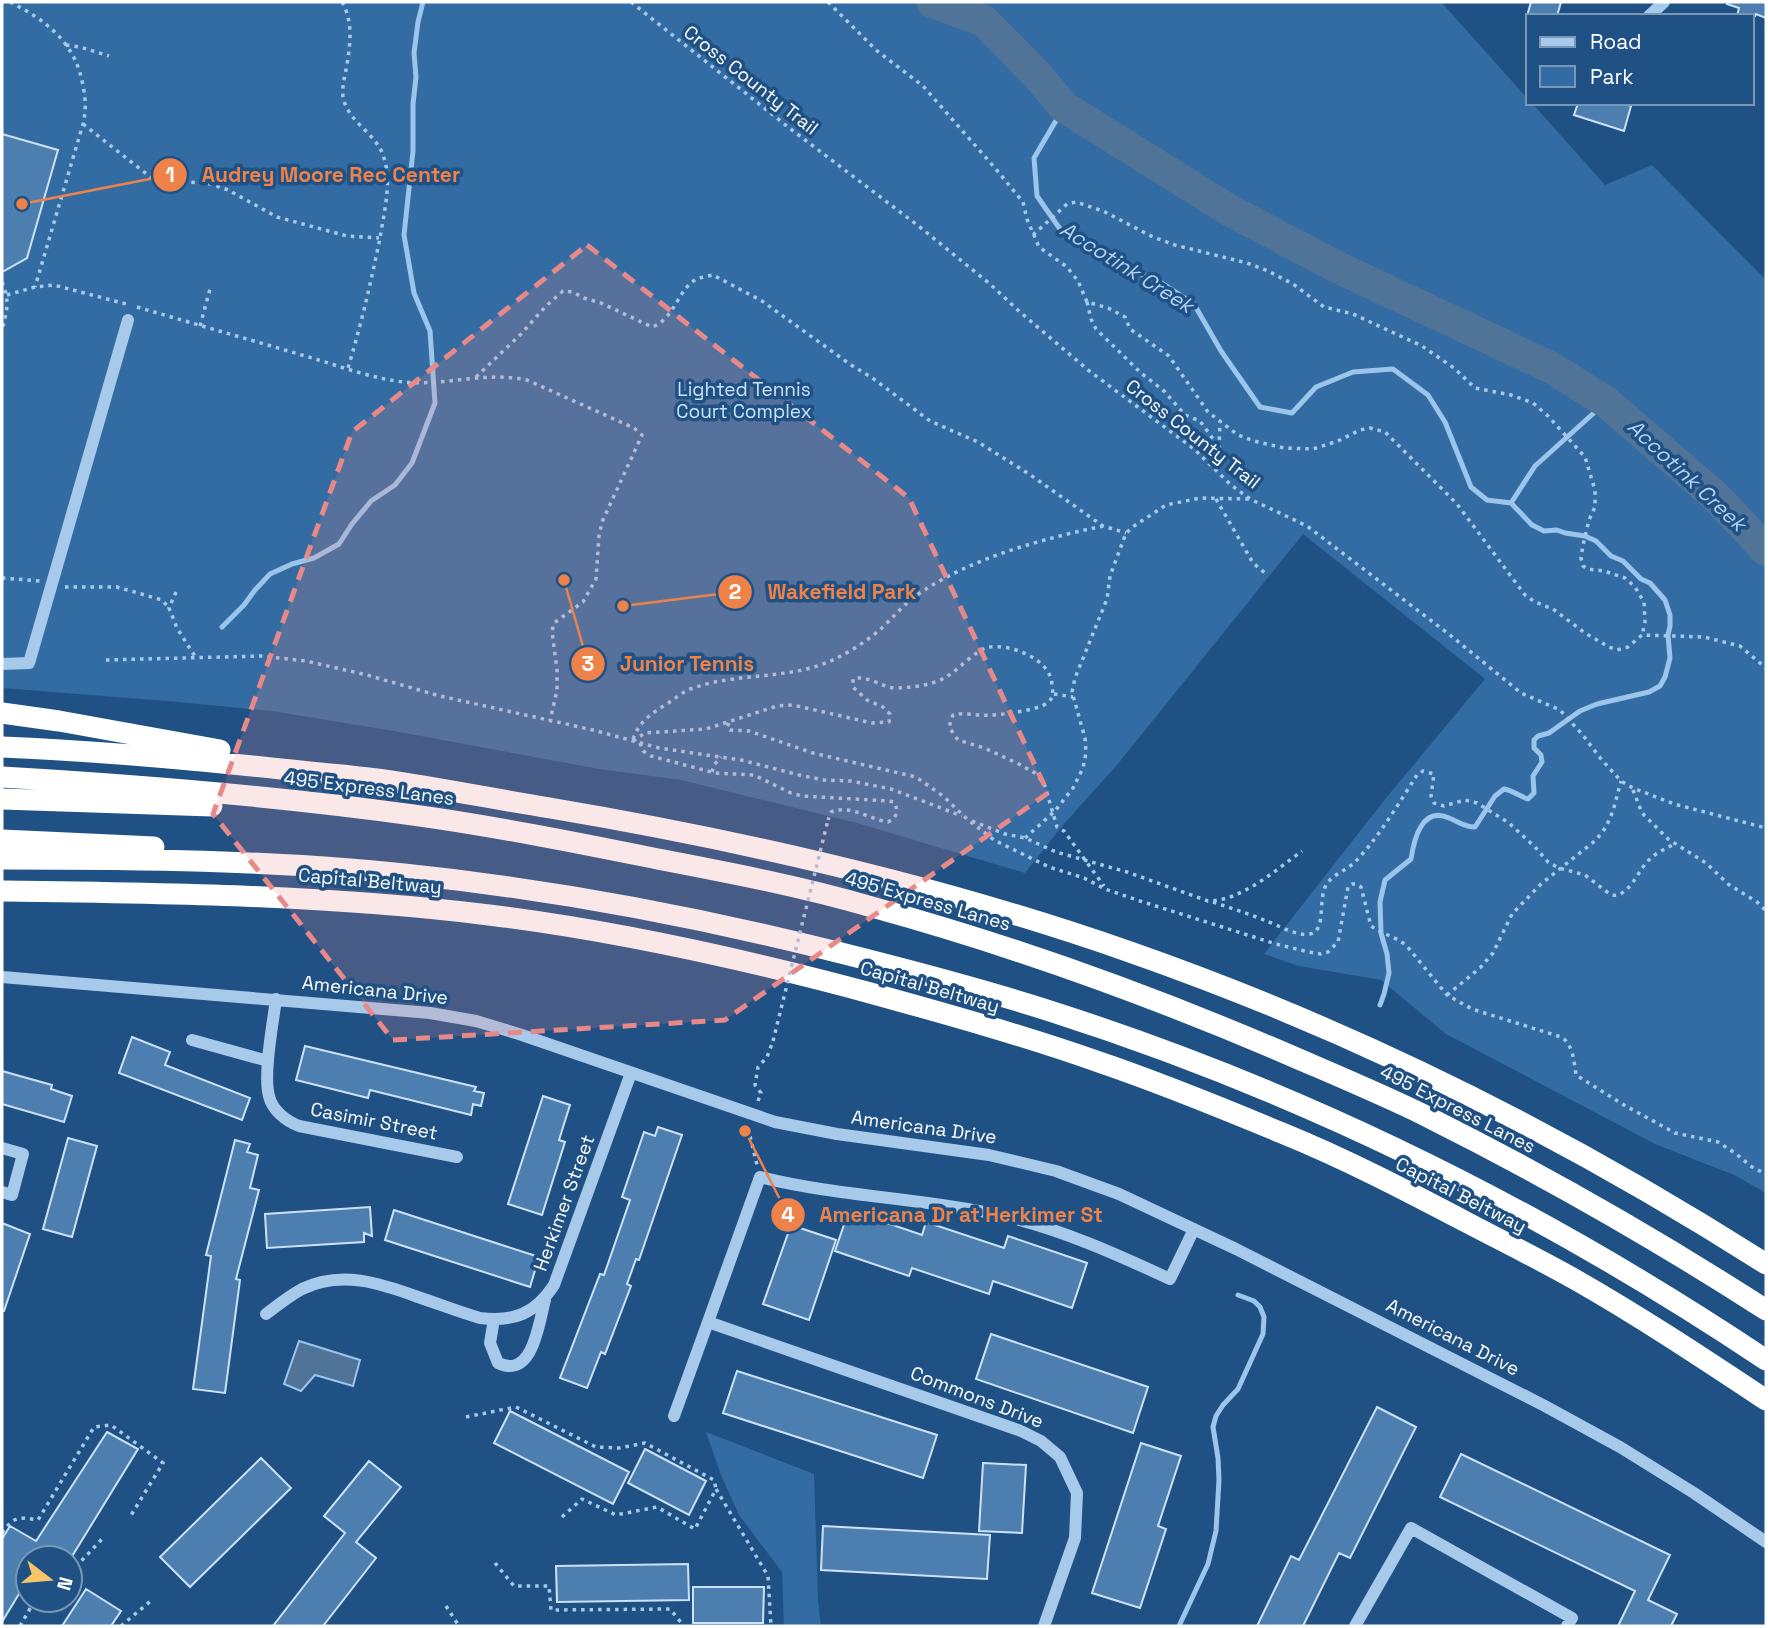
<svg xmlns="http://www.w3.org/2000/svg" width="1768" height="1628" viewBox="0 0 1768 1628" font-family="'Space Grotesk',sans-serif">
<style>
.green{fill:#336ca2}
.water{fill:#4f7498;stroke:#9bc5eb;stroke-width:2}
.lines{fill:none;stroke-linecap:round;stroke-linejoin:round}
.stream{stroke:#9bc5eb;stroke-width:5}
.river{stroke:#4f7498;stroke-width:32}
.building{fill:#4c7eaf;stroke:#cce2f7;stroke-width:2}
.path{stroke:#a7c9ea;stroke-width:3.5;stroke-dasharray:3.5 5;stroke-linecap:butt}
.minor{stroke:#a7c9ea;stroke-width:12}
.highway{stroke:#fff;stroke-width:21}
.path-bridge{stroke:#a7c9ea;stroke-width:3.5;stroke-dasharray:3.5 5;stroke-linecap:butt}
.marked{fill:#e88989;fill-opacity:0.2;stroke:#e88989;stroke-width:5;stroke-dasharray:14 9;stroke-linejoin:round}
.labels{text-anchor:middle;dominant-baseline:central;stroke-width:7;stroke-linejoin:round;paint-order:stroke}
.street-label{font-size:19px;fill:#fff;stroke:#1f5185}
.park-label{font-size:19px;fill:#cce2f7;stroke:#1f5185}
.water-label{font-size:21px;font-style:italic;fill:#b3d3f1;stroke:#1f5185}
.leader{fill:none;stroke:#ee8249;stroke-width:2.5}
.callout-dot{fill:#ee8249;stroke:#1f5185;stroke-width:2.5}
.mark-label{font-size:21px;text-anchor:middle;font-weight:bold;fill:#fff}
.callout-label{font-size:21px;text-anchor:middle;font-weight:bold;fill:#ee8249;stroke:#1f5185;stroke-width:7;stroke-linejoin:round;paint-order:stroke}
</style>
<rect width="100%" height="100%" fill="#1f5185"/>
<path class="green" d="M2,2H1441L1528,99V103H1532L1605,185L1652,165L1766,280V1193L1734,1175L1655,1144L1446,1034L1381,980L1299,966L1264,954L1386,798L1485,679L1303,534L1117,765L1063,825L1025,873L857,823L681,780L599,769L394,731L272,711L167,701L2,688Z
M706,1432L814,1474L818,1601L821,1626H784L782,1572L739,1515L721,1475Z"/>
<path class="water" d="M299,1341L360,1360L353,1386L315,1375L301,1391L284,1384Z"/>
<g class="lines">
<path class="stream" d="M1064,107L1034,158L1037,196L1060,229L1122,268L1157,280L1194,304L1221,351L1260,407L1292,413L1316,387L1353,372L1393,369L1428,395L1445,422L1471,487L1487,500L1511,503L1535,466L1606,402
M222,627L244,605L255,590L270,574L292,564L314,558L339,544L352,524L371,501L395,485L412,463L435,403L430,331L414,293L404,235L413,151V104L416,77L414,53L418,22L423,2
M1380,1005L1384,994L1389,973L1387,954L1381,933L1380,902L1385,880L1411,859C1414,839 1422,806 1449,818C1459,822 1464,827 1475,827L1495,796L1504,789C1514,791 1519,796 1528,799L1534,793L1533,776L1542,762L1541,755L1534,748V740L1538,736L1549,733L1580,711L1597,704L1649,692L1660,686L1665,677L1670,658L1668,635L1670,626V615L1665,600L1650,583L1641,579L1623,561L1611,556L1596,541L1585,536L1565,533L1557,530L1544,531L1532,525L1511,503
M1179,1626L1208,1564L1216,1531L1219,1480L1218,1458L1213,1427L1216,1416L1223,1405L1238,1389L1263,1334L1264,1317L1260,1307L1254,1301L1238,1295"/>
<path class="river" d="M932,2L984,21L1038,76L1064,107L1229,210L1337,267L1552,368L1606,402L1715,496L1766,550"/>
</g>
<path class="building" d="M1531,2H1561L1557,16H1527Z
M1727,2H1766V18L1756,14L1755,16H1737L1739,8L1727,4Z
M1578,103H1622L1631,106L1624,131L1574,115Z
M2,134L58,150L27,258L2,272Z
M132,1037L170,1052L165,1065L250,1098L242,1120L119,1073Z
M305,1046L476,1087L474,1091L484,1093L481,1106L473,1104L471,1115L370,1090L368,1098L296,1080Z
M2,1071L52,1085L51,1089L72,1096L64,1122L2,1104Z
M543,1096L570,1105L559,1140L565,1142L542,1215L508,1204Z
M658,1127L682,1135L639,1260L636,1259L627,1284L631,1286L605,1354L601,1352L587,1388L560,1378L600,1274L604,1275L630,1200L622,1197L644,1132L655,1136Z
M68,1138L97,1146L72,1237L43,1229Z
M235,1140L250,1144L247,1152L258,1155L250,1188L259,1190L236,1279L240,1280L225,1393L193,1389L211,1256L206,1255Z
M370,1207L372,1236L364,1233V1242L267,1248L265,1214Z
M394,1210L539,1257L530,1287L385,1240Z
M849,1210L922,1235L926,1222L1004,1248L1008,1236L1087,1263L1072,1308L993,1281L989,1294L912,1268L909,1276L835,1251Z
M2,1223L30,1234L4,1311H2Z
M791,1225L836,1240L809,1320L763,1304Z
M991,1334L1148,1387L1133,1433L976,1379Z
M737,1371L937,1435L923,1478L723,1413Z
M1377,1407L1416,1427L1350,1558L1339,1553L1303,1626H1257L1291,1556L1299,1560Z
M510,1411L629,1472L613,1504L494,1443Z
M107,1432L138,1449L71,1558H28V1579L2,1622V1539L10,1526L36,1541Z
M1141,1443L1181,1456L1158,1526L1166,1529L1140,1608L1092,1593Z
M645,1449L706,1481L689,1515L628,1483Z
M1461,1454L1670,1555L1648,1600L1677,1614L1671,1626H1618L1635,1591L1440,1497Z
M261,1458L291,1488L190,1587L160,1557Z
M369,1461L401,1487L356,1542L376,1558L323,1626H273L345,1533L324,1516Z
M983,1463L1026,1465L1022,1533L979,1531Z
M823,1526L990,1535L987,1579L821,1570Z
M688,1564L689,1600L557,1602L556,1566Z
M693,1587H764L763,1623H693Z
M86,1589L121,1611L111,1626H62Z"/>
<g class="lines">
<path class="path" d="M10,2C46,20 76,43 83,86C86,100 86,111 83,124L35,287
M342,2C354,23 350,47 346,70C344,79 342,88 343,97C348,123 377,133 384,158C392,183 384,212 380,238C371,282 361,325 348,368
M631,2L788,127L916,224L990,284L1020,312L1088,370L1194,449L1231,485L1250,499L1307,526L1450,635L1521,693L1560,710L1582,734L1601,759L1621,781L1633,788L1674,804L1766,828
M828,2L876,50L923,86L995,168L1023,202L1027,219L1039,247L1067,267L1078,281L1087,302L1108,308L1125,317L1130,329L1169,356L1208,412L1238,435L1254,441L1284,448L1313,449L1338,441L1360,430L1370,428L1385,432L1457,504L1525,595L1535,602L1553,609L1585,633L1609,647L1617,650L1628,647L1642,635L1704,637L1740,646L1766,668
M66,45L80,47L109,56
M83,124L153,179L211,184L228,190L277,217L347,236L379,238
M1033,235L1067,204L1076,202L1103,211L1153,237L1175,245L1247,263L1268,271L1293,284L1324,307L1353,314L1422,346L1454,368L1475,388L1511,395L1533,403L1548,416L1585,457L1595,490V507L1589,520L1583,545L1581,558L1583,566L1588,569L1604,571L1625,578L1635,587L1644,602L1645,622L1642,635
M2,282C10,301 7,311 2,330
M7,295L35,287L54,285L130,305
M1087,302L1091,319L1096,329L1141,373L1164,391L1185,415L1200,421L1219,447
M137,307C195,324 254,341 312,358C339,366 377,380 405,382C446,386 486,371 527,380L634,428L642,435L602,522L599,536L596,579L583,602L554,623L552,631L557,670V690L550,721
M200,326L210,289
M476,377L521,334L546,306L563,291L573,292L584,298L601,303L652,327C675,319 678,288 697,279C702,277 708,276 713,275L762,301L851,365L871,377L930,421L978,442L1029,474L1103,526L1126,533
M1210,463L1219,447L1220,422
M1216,499L1253,563L1265,573
M2,578L40,581
M65,587H117L162,600L169,608
M176,592L169,608L177,628L196,658
M106,660L261,656L306,661L367,675L440,696L593,730L659,748L741,760L799,775L824,780L851,781L891,789L962,816
M1054,694L1073,697
M729,723L727,727L730,730L749,731L813,753L916,777L943,796L967,819L994,840L1049,867L1084,878L1105,889L1140,901L1276,944L1309,952L1321,954L1328,952L1338,942L1348,887L1352,884H1357L1361,887L1371,926C1383,934 1395,937 1406,945L1447,995L1472,1009L1561,1037C1573,1044 1574,1061 1576,1075L1624,1105L1675,1133L1718,1142L1735,1153L1752,1167L1766,1174
M633,739C639,722 651,714 665,705C673,700 680,694 688,690C727,674 773,679 814,667C838,660 864,644 883,627C896,614 907,601 923,591C975,557 1042,539 1103,526
M633,741L645,733L706,729L777,706L793,705L872,723L889,722L890,714L883,707L867,700L853,687V679C869,674 884,690 899,688C914,687 933,685 946,677C958,670 977,649 989,647C1012,644 1050,659 1052,684C1053,692 1054,698 1047,703C1039,710 1001,715 990,715C977,716 965,712 953,715L949,727L958,740L984,748L1017,763L1035,773L1044,783L1057,827L1064,831L1104,886
M640,743L643,751L651,756L715,773L754,775L791,793L802,796L888,801L894,802C899,812 897,817 888,822C869,819 849,804 831,812L828,820
M712,772L714,765L721,757
M1633,790L1642,813L1668,839L1706,863L1728,884L1757,902L1766,911
M972,821L1005,834L1025,838L1056,852L1127,872L1208,901C1241,901 1276,870 1302,851
M1025,838L1055,811L1073,788L1083,768L1086,753L1085,738L1072,692L1075,678L1107,599L1110,576L1126,533L1134,526L1166,505L1200,498L1249,499
M1213,902C1230,908 1247,913 1264,920C1276,924 1297,937 1310,934C1328,930 1316,897 1328,882C1335,874 1346,870 1354,863C1377,840 1399,803 1417,775L1423,771L1434,774L1431,796L1434,803L1444,806L1465,800L1477,803L1509,823L1535,847L1548,862L1559,868L1585,875L1611,895C1629,899 1638,869 1650,859C1657,852 1666,849 1674,844
M1447,995L1480,968L1493,953L1512,914L1541,884L1596,840L1606,827L1613,811L1621,781
M758,1101L761,1093L755,1085L758,1067L767,1057L773,1041
M748,1128L757,1165
M466,1417L516,1407L596,1447L619,1448L645,1443L714,1480L716,1489
M562,1517L582,1499L616,1515L657,1507L695,1529L716,1489L768,1576L771,1626
M2,1533C14,1516 18,1517 38,1520L94,1427L111,1425L163,1463L130,1517
M495,1563L514,1586H549L551,1610L670,1609L684,1626
M70,1573L102,1539
M446,1606L459,1626
M20,1626L35,1600
M121,1626L153,1599"/>
<path class="minor" d="M1649,16L1664,2
M2,664L29,663L128,320
M2,977L430,1013L476,1021L522,1035L775,1122L837,1134L989,1155L1056,1171L1119,1194L1236,1249L1543,1405L1620,1447L1694,1493L1766,1542
M276,999C273,1023 263,1075 269,1096C272,1110 286,1121 299,1126L457,1157
M192,1040L268,1061
M2,1148L23,1154L12,1195L2,1192
M266,1314C278,1305 289,1296 302,1289C341,1270 380,1283 418,1297C439,1304 459,1312 480,1318C514,1322 535,1314 554,1285L631,1073
M494,1319L490,1343L498,1363C533,1380 539,1322 545,1300
M708,1322L760,1177C840,1197 924,1198 1004,1216C1063,1230 1116,1254 1170,1279L1194,1229
M674,1416L708,1322L1021,1431L1041,1441L1060,1457L1077,1493L1075,1538L1044,1626
M1355,1626L1411,1528L1572,1618L1567,1626"/>
<path class="highway" d="M2,713L59,721L220,750
M2,747C95,751 188,759 281,769C315,773 350,775 384,780C439,788 494,799 550,808C746,841 942,886 1130,952C1353,1030 1567,1137 1766,1264
M2,777C139,785 276,796 413,815C493,826 573,842 653,858C726,872 800,886 872,907C1014,946 1152,996 1287,1054C1333,1074 1379,1093 1424,1115C1542,1174 1656,1239 1766,1310
M2,799L212,806
M2,840L154,847
M2,859C136,859 271,860 404,874C550,889 694,916 837,952C909,970 982,989 1053,1012C1306,1093 1546,1213 1766,1360
M2,891C165,893 327,895 489,915C619,931 748,960 874,994C950,1015 1025,1036 1099,1062C1161,1083 1222,1108 1282,1133C1346,1159 1407,1191 1468,1223C1504,1242 1541,1260 1576,1280C1641,1317 1704,1359 1766,1400"/>
<path class="path-bridge" d="M773,1041L828,820"/>
</g>
<path class="marked" d="M587,245L909,498L1048,793L725,1020L393,1040L213,814L352,432Z"/>
<g class="labels">
<g class="street-label">
<text transform="translate(751 80) rotate(38)">Cross County Trail</text>
<text transform="translate(1193 434) rotate(38)">Cross County Trail</text>
<text transform="translate(369 788) rotate(7)">495 Express Lanes</text>
<text transform="translate(370 881) rotate(5)">Capital Beltway</text>
<text transform="translate(928 901) rotate(16)">495 Express Lanes</text>
<text transform="translate(930 987) rotate(16)">Capital Beltway</text>
<text transform="translate(375 990) rotate(6)">Americana Drive</text>
<text transform="translate(1458 1109) rotate(27)">495 Express Lanes</text>
<text transform="translate(374 1121) rotate(11)">Casimir Street</text>
<text transform="translate(924 1127) rotate(8)">Americana Drive</text>
<text transform="translate(1461 1195) rotate(27)">Capital Beltway</text>
<text transform="translate(564 1203) rotate(-70)">Herkimer Street</text>
<text transform="translate(1453 1337) rotate(27)">Americana Drive</text>
<text transform="translate(977 1397) rotate(21)">Commons Drive</text>
</g>
<g class="park-label">
<text x="744" y="389">Lighted Tennis<tspan x="744" dy="22">Court Complex</tspan></text>
</g>
<g class="water-label">
<text transform="translate(1127 267) rotate(32)">Accotink Creek</text>
<text transform="translate(1687 475) rotate(43)">Accotink Creek</text>
</g>
</g>
<path class="leader" d="M22 204L170 175M623 606L735 592M564 580L588 664M745 1131L788 1215"/>
<g class="callout-dot">
<circle cx="22" cy="204" r="7"/>
<circle cx="623" cy="606" r="7"/>
<circle cx="564" cy="580" r="7"/>
<circle cx="745" cy="1131" r="7"/>
<circle cx="170" cy="175" r="18"/>
<circle cx="735" cy="592" r="18"/>
<circle cx="588" cy="664" r="18"/>
<circle cx="788" cy="1215" r="18"/>
</g>
<g class="mark-label">
<text x="170" y="182">1</text>
<text x="735" y="599">2</text>
<text x="588" y="671">3</text>
<text x="788" y="1222">4</text>
</g>
<g class="callout-label">
<text x="331" y="182">Audrey Moore Rec Center</text>
<text x="842" y="599">Wakefield Park</text>
<text x="687" y="671">Junior Tennis</text>
<text x="961" y="1222">Americana Dr at Herkimer St</text>
</g>
<rect width="1768" height="1628" fill="none" stroke="#ffffff" stroke-width="7"/>
<rect x="1526" y="14" width="228" height="91" fill="#1f5185" stroke="#7997b6" stroke-width="2"/>
<rect x="1540" y="37" width="35" height="10" fill="#a7c9ea" stroke="#7997b6" stroke-width="2"/>
<text x="1590" y="49" font-size="21" fill="#ffffff">Road</text>
<rect x="1540" y="66" width="35" height="21" fill="#336ca2" stroke="#7997b6" stroke-width="2"/>
<text x="1590" y="84" font-size="21" fill="#ffffff">Park</text>
<g transform="translate(49 1579) rotate(106)"><circle r="33" fill="#1f5185" stroke="#7997b6" stroke-width="2"/>
<path d="M0-5L12 26L0 18L-12 26Z" fill="#f8c667"/>
<text y="-10" font-size="19" font-weight="bold" text-anchor="middle" fill="#ffffff">N</text>
</g>
</svg>
